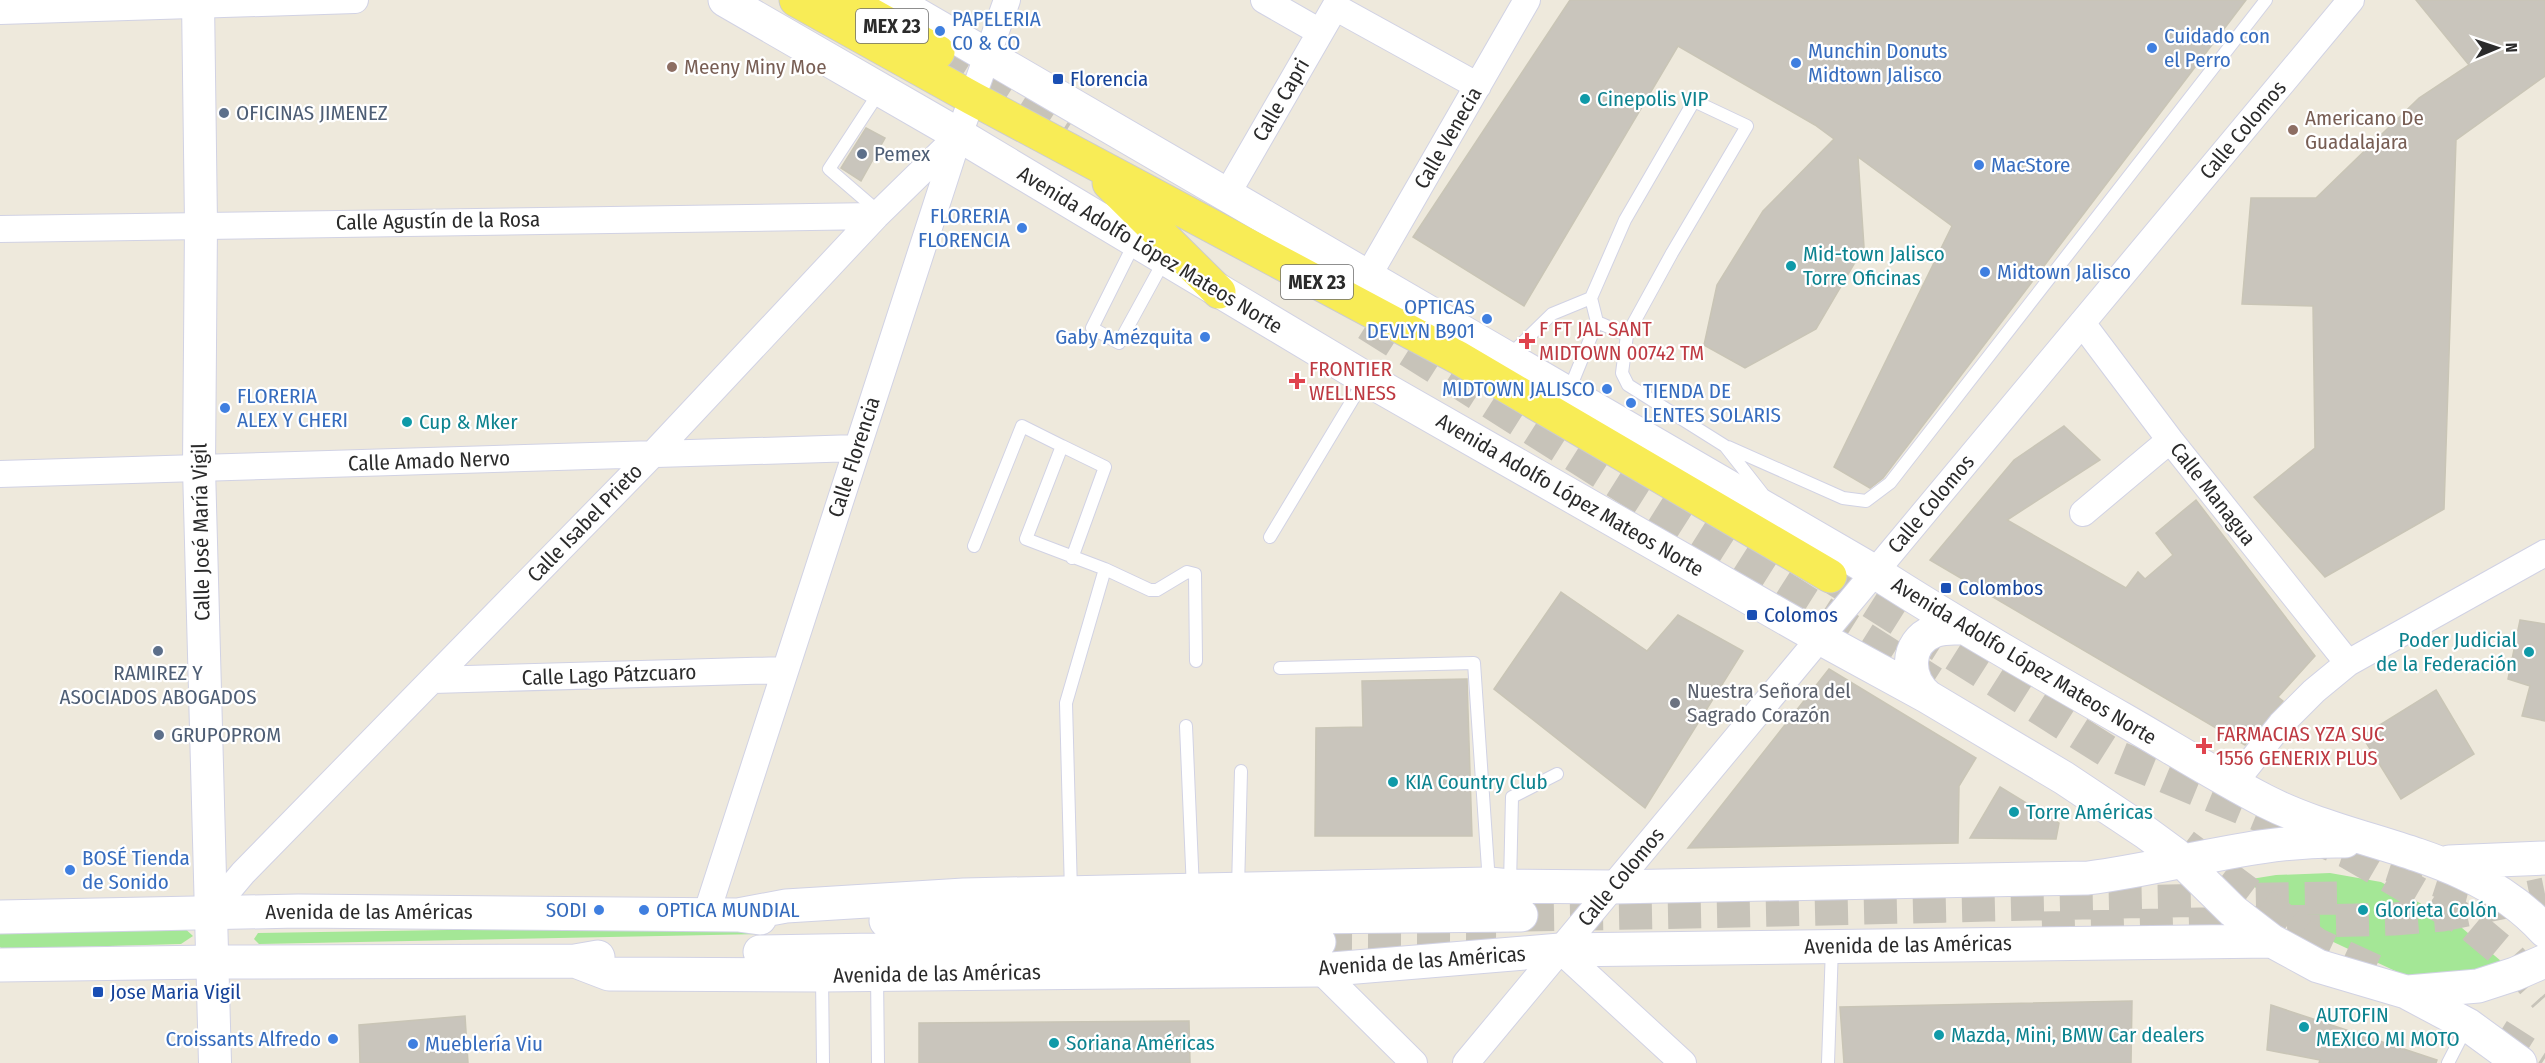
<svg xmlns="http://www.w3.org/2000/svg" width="2545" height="1063" viewBox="0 0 2545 1063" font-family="'Fira Sans Condensed',sans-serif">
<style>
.green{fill:#a4e796}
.building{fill:#c9c5bc;stroke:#c9c5b6;stroke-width:1.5}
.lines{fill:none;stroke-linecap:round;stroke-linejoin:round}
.secondary-tunnel{stroke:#c7c3b9;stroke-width:33;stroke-dasharray:33 16;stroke-linecap:butt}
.primary-tunnel{stroke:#c7c3b9;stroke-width:33;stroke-dasharray:33 16;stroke-linecap:butt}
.service-casing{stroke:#d1d2e4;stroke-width:14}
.minor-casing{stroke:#d1d2e4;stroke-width:28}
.tertiary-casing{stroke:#d1d2e4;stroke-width:34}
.secondary-casing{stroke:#d1d2e4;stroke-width:35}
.primary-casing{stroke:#ccc;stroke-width:35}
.service{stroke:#fff;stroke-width:12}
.minor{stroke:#fff;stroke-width:26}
.tertiary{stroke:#fff;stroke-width:32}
.secondary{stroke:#fff;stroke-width:33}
.primary{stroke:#f8ec56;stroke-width:33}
.shop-dot{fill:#3f7fe0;stroke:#fff;stroke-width:2}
.education-dot{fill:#8d6e63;stroke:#fff;stroke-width:2}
.transit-dot{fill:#1a4fb4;stroke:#fff;stroke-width:2}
.culture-dot{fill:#0f9aa8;stroke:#fff;stroke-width:2}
.service-dot{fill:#5c6f8a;stroke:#fff;stroke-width:2}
.health-dot{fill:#e0444e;stroke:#fff;stroke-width:2}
.worship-dot{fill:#6b7280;stroke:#fff;stroke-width:2}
.labels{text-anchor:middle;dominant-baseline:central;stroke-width:4.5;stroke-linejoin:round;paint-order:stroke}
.shield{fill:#fff;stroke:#6b6b6b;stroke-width:1.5}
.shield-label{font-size:20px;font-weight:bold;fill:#2b2b2b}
.shop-label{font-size:21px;fill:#366cbe;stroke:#fff;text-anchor:start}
.education-label{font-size:21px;fill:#785e54;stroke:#fff;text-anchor:start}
.transit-label{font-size:21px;fill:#164399;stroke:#fff;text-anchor:start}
.culture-label{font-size:21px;fill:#0d838f;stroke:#fff;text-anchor:start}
.street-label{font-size:21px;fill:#2b2b2b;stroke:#fff}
.service-label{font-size:21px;fill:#4e5e75;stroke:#fff;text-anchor:start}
.health-label{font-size:21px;fill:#be3a42;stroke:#fff;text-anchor:start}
.worship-label{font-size:21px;fill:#5b616d;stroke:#fff;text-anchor:start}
</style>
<rect width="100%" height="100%" fill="#eee9dc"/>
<path class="green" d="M2330,873L2381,882L2455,922L2508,967L2408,977L2327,939L2245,880L2276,875Z
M181,925L193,936L181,944L2,949L0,947V929Z
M762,925L765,929L762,934L259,944L254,939L258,933Z"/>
<path class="building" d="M1570,0H2246L1883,478L1870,488L1834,467L1952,226L1858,157L1864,247L1816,329L1745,368L1704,345L1717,285L1763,211L1834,139L1815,125L1678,46L1524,306L1413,237Z
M2416,0H2545V76L2456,140L2444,509L2325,577L2254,497L2315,448L2313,306L2242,304L2251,198H2316L2419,98L2469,65Z
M866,128L885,138L861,181L841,168Z
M2064,426L2100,460L2007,520L2126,588L2138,572L2145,579L2173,555L2156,533L2196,500L2315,656L2278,697L2283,701L2245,745L1930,560L2014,460Z
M1561,592L1647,651L1678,615L1743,651L1645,808L1494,689Z
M2520,620L2545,624V721L2522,716L2530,686L2508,679Z
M1829,669L1976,758L1959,786L1958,843L1688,848Z
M1467,679L1472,836H1315L1316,728L1363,727L1362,681Z
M2436,690L2474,754L2401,799L2362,736Z
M2000,787L2059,823L2056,839L1970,838Z
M2132,1001L2131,1063H1844L1840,1007Z
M2271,1005L2437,1060L2436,1063H2319L2320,1060L2267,1050Z
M465,1016L468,1063H360L359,1025Z
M1189,1021L1190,1063H919V1023Z"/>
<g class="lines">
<path class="secondary-tunnel" d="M2344,850L2449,884L2485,893
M1521,915C1793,911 2065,902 2337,898
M2042,928L2394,919L2442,915L2545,894
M1319,942L1496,943"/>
<path class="primary-tunnel" d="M938,52L1065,133
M1367,324L1934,683
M1830,576L2115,756L2344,850L2466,921L2509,957L2545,997
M2184,845L2316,944L2384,975
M2498,1035L2542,1063"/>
<g class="service-casing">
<path id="service" d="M880,213L829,169L880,91
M1135,242L1092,328L1119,343L1165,259
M1597,322L1627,335
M1508,357L1552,314L1591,298
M1568,393L1597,322L1591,298L1625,220L1694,101L1747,126L1672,253L1627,335L1622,373L1628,385L1725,446L1762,493
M1062,446L1105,467L1072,558
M1728,447L1843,498L1866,501L1890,483L2266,0
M1270,537L1365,379
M974,546L1022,426L1062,446L1026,539L1105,569
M1280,668L1474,663L1489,883
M1186,726L1193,890
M1510,884L1512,797L1557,774
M1238,888L1241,771
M1071,892L1066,703L1105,569L1150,590H1157L1187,572L1195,574L1196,661
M877,974L878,1063
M822,976L823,1063
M1828,1063L1832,947
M2448,1063L2467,1026"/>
</g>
<g class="minor-casing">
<path id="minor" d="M1264,0L1320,32
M0,11L355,0
M1227,194L1335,7L1478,86
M0,229L876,216
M1368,276L1527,0
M2082,323L2170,440L2348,663
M0,474L857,448
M2083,513L2170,440
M433,680L785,670
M2234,783L2281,724L2314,691L2348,663L2545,553
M211,911L243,873L652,455L876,216L959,135
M706,915L959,135L1007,0
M1560,950L1683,1063
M1320,970L1414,1063
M1466,1063L2351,0"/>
</g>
<g class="tertiary-casing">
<path id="tertiary" d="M198,0L201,224L199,468L215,1063"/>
</g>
<g class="secondary-casing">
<path id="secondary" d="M725,0L959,135L1365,378L1820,638L1928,697L2064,778L2145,832L2175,854L2233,911L2272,941L2318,966L2406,992L2468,1025L2520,1063
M892,0L1875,572C1956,624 2040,672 2124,720C2171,747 2217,776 2265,801C2358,848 2472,850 2545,931
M1928,697C1906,679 1904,643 1934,631C1943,627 1953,628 1962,628
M2449,862L2545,858
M738,915L786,906L964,895L1489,884L1510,886L1613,887L2088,878C2175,867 2257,839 2345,841
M0,917L298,911L738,915L760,918
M886,921L1521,915
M760,952L1319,942
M575,961L609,974L822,975L1320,970L1560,950L2272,941
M0,965L212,962L575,961L598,957
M2408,992L2478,986L2515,974L2545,961"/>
</g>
<g class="primary-casing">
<path id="primary" d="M796,0L972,98L1457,357L1830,576
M845,0L938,52
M1109,183L1219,292"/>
</g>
<use href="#service" class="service"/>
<use href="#minor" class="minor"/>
<use href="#tertiary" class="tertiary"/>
<use href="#secondary" class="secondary"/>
<use href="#primary" class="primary"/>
</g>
<g class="shop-dot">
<circle cx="940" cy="31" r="6"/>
<circle cx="2152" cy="48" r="6"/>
<circle cx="1796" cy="63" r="6"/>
<circle cx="1979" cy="165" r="6"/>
<circle cx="1022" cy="228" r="6"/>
<circle cx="1985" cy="272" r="6"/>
<circle cx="1487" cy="319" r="6"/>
<circle cx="1205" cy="337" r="6"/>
<circle cx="1607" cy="389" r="6"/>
<circle cx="1631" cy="403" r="6"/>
<circle cx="225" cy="408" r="6"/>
<circle cx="70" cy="870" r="6"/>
<circle cx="599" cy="910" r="6"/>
<circle cx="644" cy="910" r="6"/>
<circle cx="333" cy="1039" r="6"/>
<circle cx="413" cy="1044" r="6"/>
</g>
<g class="education-dot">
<circle cx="672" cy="67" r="6"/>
<circle cx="2293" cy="130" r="6"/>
</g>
<g class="transit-dot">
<rect x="1052" y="73" width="12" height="12" rx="3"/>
<rect x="1940" y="582" width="12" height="12" rx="3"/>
<rect x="1746" y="609" width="12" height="12" rx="3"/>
<rect x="92" y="986" width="12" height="12" rx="3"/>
</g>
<g class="culture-dot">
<circle cx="1585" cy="99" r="6"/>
<circle cx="1791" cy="266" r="6"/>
<circle cx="407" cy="422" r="6"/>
<circle cx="2529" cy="652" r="6"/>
<circle cx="1393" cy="782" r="6"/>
<circle cx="2014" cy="812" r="6"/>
<circle cx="2363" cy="910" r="6"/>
<circle cx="2304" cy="1027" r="6"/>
<circle cx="1939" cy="1035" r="6"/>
<circle cx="1054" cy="1043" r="6"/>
</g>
<g class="service-dot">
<circle cx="224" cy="113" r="6"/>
<circle cx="862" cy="154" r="6"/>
<circle cx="158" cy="651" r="6"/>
<circle cx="159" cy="735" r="6"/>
</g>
<g class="health-dot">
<path d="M1524 332h6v6h6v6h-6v6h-6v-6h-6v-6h6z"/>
<path d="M1294 372h6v6h6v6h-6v6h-6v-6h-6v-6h6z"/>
<path d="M2201 737h6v6h6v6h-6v6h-6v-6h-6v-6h6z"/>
</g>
<circle class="worship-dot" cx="1675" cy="703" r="6"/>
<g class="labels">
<g class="shield">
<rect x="856" y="9" width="72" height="34" rx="4.5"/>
<rect x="1281" y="265" width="72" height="34" rx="4.5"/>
</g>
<g class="shield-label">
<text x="892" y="26">MEX 23</text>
<text x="1317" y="282">MEX 23</text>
</g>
<g class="shop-label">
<text x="952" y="19">PAPELERIA<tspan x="952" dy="24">C0 &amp; CO</tspan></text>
<text x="2164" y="36">Cuidado con<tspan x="2164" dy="24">el Perro</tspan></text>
<text x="1808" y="51">Munchin Donuts<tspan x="1808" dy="24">Midtown Jalisco</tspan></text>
<text x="1991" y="165">MacStore</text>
<text x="1010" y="216" text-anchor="end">FLORERIA<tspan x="1010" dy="24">FLORENCIA</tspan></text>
<text x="1997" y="272">Midtown Jalisco</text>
<text x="1475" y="307" text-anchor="end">OPTICAS<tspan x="1475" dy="24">DEVLYN B901</tspan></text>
<text x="1193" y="337" text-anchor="end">Gaby Amézquita</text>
<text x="1595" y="389" text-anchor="end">MIDTOWN JALISCO</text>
<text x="1643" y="391">TIENDA DE<tspan x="1643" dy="24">LENTES SOLARIS</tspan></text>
<text x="237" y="396">FLORERIA<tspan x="237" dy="24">ALEX Y CHERI</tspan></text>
<text x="82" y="858">BOSÉ Tienda<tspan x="82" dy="24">de Sonido</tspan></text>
<text x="587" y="910" text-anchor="end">SODI</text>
<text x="656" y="910">OPTICA MUNDIAL</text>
<text x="321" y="1039" text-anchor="end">Croissants Alfredo</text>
<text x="425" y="1044">Mueblería Viu</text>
</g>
<g class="education-label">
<text x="684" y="67">Meeny Miny Moe</text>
<text x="2305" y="118">Americano De<tspan x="2305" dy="24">Guadalajara</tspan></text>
</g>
<g class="transit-label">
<text x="1070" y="79">Florencia</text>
<text x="1958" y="588">Colombos</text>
<text x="1764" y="615">Colomos</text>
<text x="110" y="992">Jose Maria Vigil</text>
</g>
<g class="culture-label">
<text x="1597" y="99">Cinepolis VIP</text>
<text x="1803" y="254">Mid-town Jalisco<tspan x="1803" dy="24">Torre Oficinas</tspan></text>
<text x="419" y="422">Cup &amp; Mker</text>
<text x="2517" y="640" text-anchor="end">Poder Judicial<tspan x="2517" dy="24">de la Federación</tspan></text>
<text x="1405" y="782">KIA Country Club</text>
<text x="2026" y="812">Torre Américas</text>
<text x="2375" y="910">Glorieta Colón</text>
<text x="2316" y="1015">AUTOFIN<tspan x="2316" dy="24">MEXICO MI MOTO</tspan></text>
<text x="1951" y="1035">Mazda, Mini, BMW Car dealers</text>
<text x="1066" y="1043">Soriana Américas</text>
</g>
<g class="street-label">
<text transform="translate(1281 100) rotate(-60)">Calle Capri</text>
<text transform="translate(2243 130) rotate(-50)">Calle Colomos</text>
<text transform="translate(1448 138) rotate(-60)">Calle Venecia</text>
<text transform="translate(438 221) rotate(-1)">Calle Agustín de la Rosa</text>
<text transform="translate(1150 250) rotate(31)">Avenida Adolfo López Mateos Norte</text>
<text transform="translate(854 457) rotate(-72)">Calle Florencia</text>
<text transform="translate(429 461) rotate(-2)">Calle Amado Nervo</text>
<text transform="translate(2213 494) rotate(52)">Calle Managua</text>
<text transform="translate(1570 495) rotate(30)">Avenida Adolfo López Mateos Norte</text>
<text transform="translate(1931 504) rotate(-50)">Calle Colomos</text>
<text transform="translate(585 523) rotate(-46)">Calle Isabel Prieto</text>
<text transform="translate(201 532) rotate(-91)">Calle José María Vigil</text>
<text transform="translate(2024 661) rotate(31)">Avenida Adolfo López Mateos Norte</text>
<text transform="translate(609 675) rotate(-2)">Calle Lago Pátzcuaro</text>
<text transform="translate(1621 877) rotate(-50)">Calle Colomos</text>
<text x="369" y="912">Avenida de las Américas</text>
<text transform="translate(1908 945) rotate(-1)">Avenida de las Américas</text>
<text transform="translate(1422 961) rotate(-4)">Avenida de las Américas</text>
<text transform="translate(937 974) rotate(-1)">Avenida de las Américas</text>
</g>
<g class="service-label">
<text x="236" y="113">OFICINAS JIMENEZ</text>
<text x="874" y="154">Pemex</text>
<text x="158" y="673" text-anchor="middle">RAMIREZ Y<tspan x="158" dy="24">ASOCIADOS ABOGADOS</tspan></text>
<text x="171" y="735">GRUPOPROM</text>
</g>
<g class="health-label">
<text x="1539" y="329">F FT JAL SANT<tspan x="1539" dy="24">MIDTOWN 00742 TM</tspan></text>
<text x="1309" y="369">FRONTIER<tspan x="1309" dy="24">WELLNESS</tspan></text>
<text x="2216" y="734">FARMACIAS YZA SUC<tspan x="2216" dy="24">1556 GENERIX PLUS</tspan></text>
</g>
<g class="worship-label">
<text x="1687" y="691">Nuestra Señora del<tspan x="1687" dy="24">Sagrado Corazón</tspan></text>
</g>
</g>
<g transform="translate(2497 48) rotate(88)" stroke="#ffffff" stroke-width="4.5" paint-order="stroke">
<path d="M0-4.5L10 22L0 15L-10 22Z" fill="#2b2b2b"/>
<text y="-9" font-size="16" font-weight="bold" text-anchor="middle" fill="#2b2b2b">N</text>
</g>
</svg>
